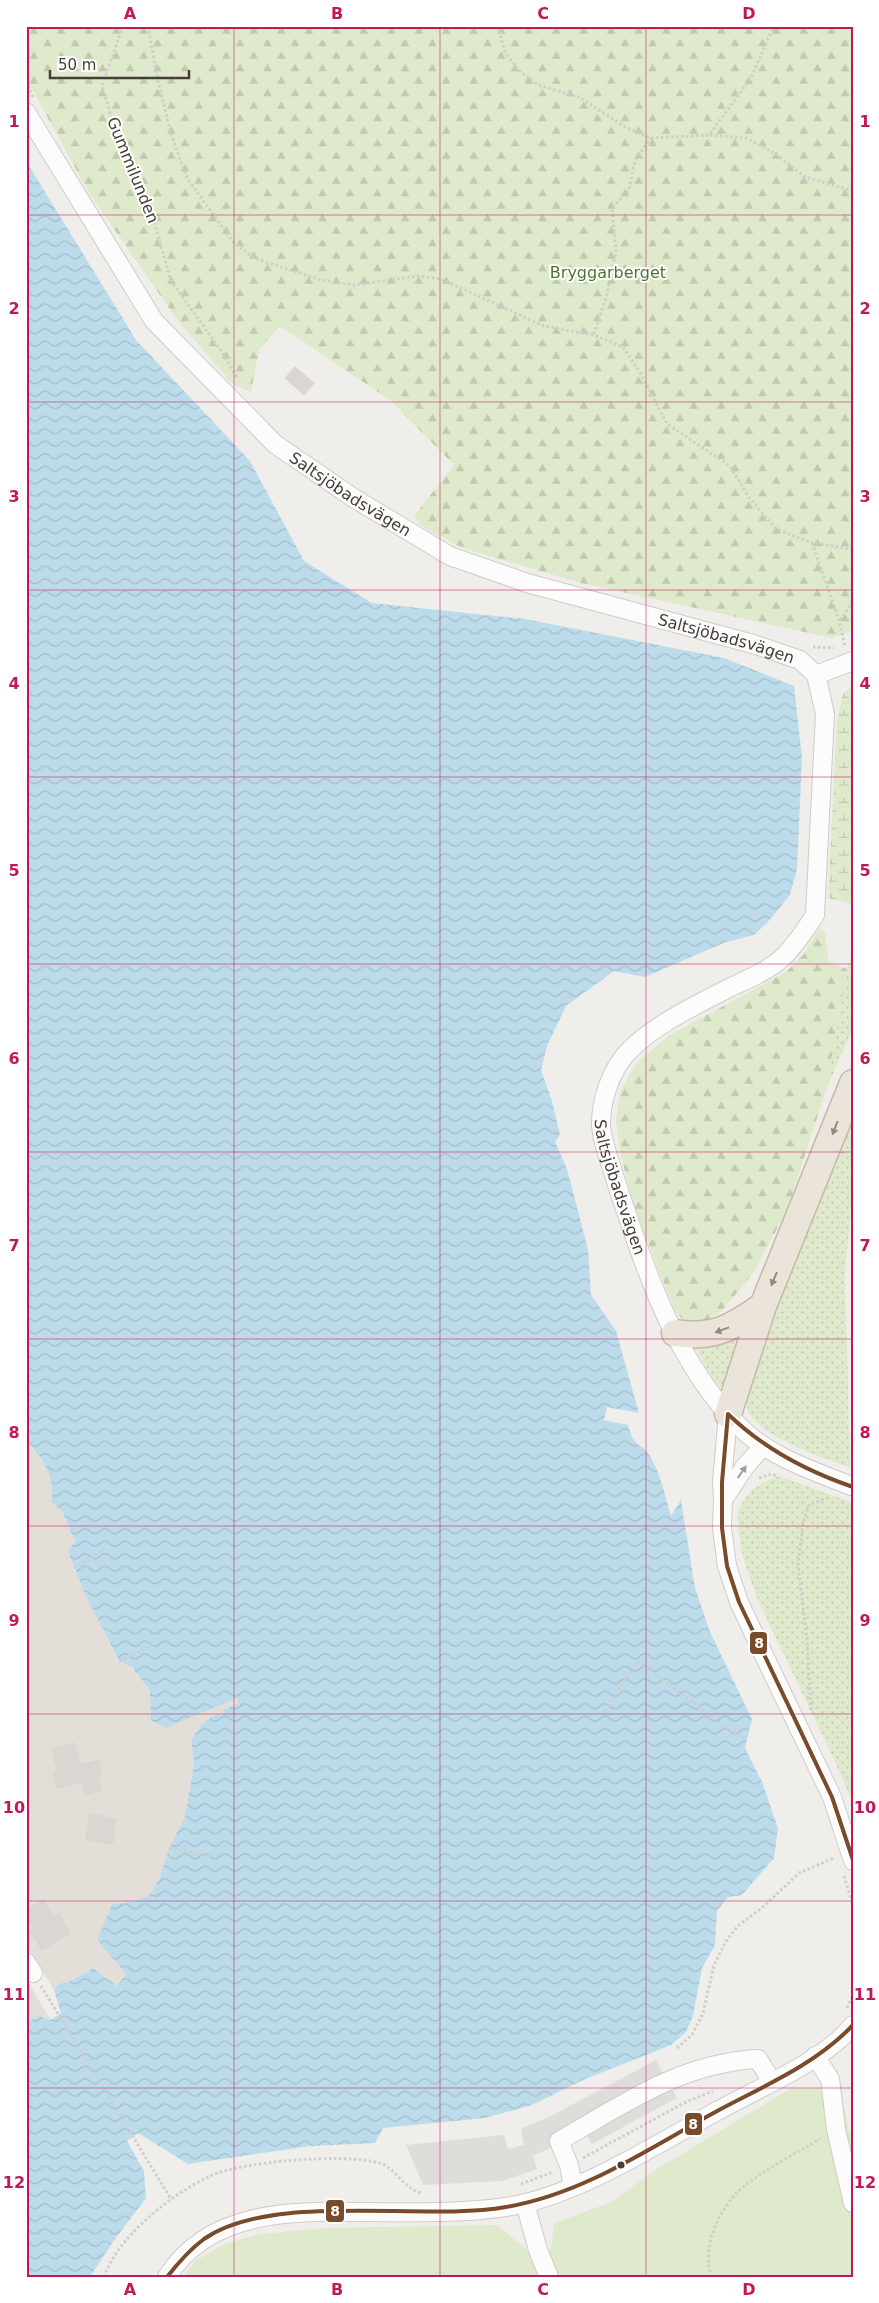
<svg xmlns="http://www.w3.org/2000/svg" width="879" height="2303" viewBox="0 0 879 2303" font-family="'DejaVu Sans',sans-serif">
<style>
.residential{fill:#e3dfd8}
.grass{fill:url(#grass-dots)}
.forest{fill:url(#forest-firs)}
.wetland{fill:url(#wetland-marsh)}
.park{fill:#dfe9cb}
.parking{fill:#dfddda}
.water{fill:url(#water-waves)}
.building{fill:#dad7d2;stroke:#d8d5d0}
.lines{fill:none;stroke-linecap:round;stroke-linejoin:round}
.minor-casing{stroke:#ceccc7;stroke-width:20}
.highway-casing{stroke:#c6b9a7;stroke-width:29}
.path{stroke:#d0cecb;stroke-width:3;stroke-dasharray:2.5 2.5;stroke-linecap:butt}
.minor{stroke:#fdfcfc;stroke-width:18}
.highway{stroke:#eae4da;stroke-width:26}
.bus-1-casing{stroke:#fff;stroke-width:8}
.bus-1{stroke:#7a4b2a;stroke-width:4}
.oneway{fill:#8f8980}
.oneway2{fill:#a19e9a}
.grid{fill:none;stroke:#c2185b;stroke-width:1;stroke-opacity:0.55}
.bus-dot{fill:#453f37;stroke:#fff;stroke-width:2}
.labels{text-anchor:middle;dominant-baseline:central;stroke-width:4;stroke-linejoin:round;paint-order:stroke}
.street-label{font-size:16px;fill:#453f37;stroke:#fff}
.park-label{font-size:16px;fill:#4c742d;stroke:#fff}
.line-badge{stroke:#fff;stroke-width:2}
.badge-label{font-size:14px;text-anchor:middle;font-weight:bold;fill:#fff}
.neatline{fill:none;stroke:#c2185b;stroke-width:2}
.grid-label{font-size:16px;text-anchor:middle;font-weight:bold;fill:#c2185b}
</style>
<defs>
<pattern id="grass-dots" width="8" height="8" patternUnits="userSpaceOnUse" patternTransform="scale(1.25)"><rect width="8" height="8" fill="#dfe9cb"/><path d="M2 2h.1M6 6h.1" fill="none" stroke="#c1c9af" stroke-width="1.8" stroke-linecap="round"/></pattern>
<pattern id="forest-firs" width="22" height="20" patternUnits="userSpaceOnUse" patternTransform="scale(1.25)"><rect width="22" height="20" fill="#dfe9cb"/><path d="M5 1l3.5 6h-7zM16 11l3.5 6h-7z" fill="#c1c9af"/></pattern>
<pattern id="wetland-marsh" width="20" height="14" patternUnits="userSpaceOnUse" patternTransform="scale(1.25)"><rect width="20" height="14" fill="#dfe9cb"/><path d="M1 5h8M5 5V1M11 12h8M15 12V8" fill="none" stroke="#c1c9af"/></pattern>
<pattern id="water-waves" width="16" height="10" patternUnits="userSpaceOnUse" patternTransform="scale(1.25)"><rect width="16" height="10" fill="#bddceb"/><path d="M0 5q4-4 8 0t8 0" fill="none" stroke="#a4beca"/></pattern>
</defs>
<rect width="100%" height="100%" fill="#f0eeea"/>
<path class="residential" d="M26,1445L31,1446L50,1474L53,1490L51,1502L62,1511L75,1543L74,1568L118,1661L131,1668L150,1691L151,1720L166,1728L237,1698L239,1703L223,1710L224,1714L219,1716L217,1713L205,1722L191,1739L194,1763L185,1817L169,1848L160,1877L152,1893L136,1901L112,1904L98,1940L127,1974L117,1986L93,1968L69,1982L60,1983L54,1990L26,1944Z
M26,1979L51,2020L39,2016L26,2022Z"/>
<path class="grass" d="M853,949V1028L826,1090L847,969Z
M853,1110V1193L845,1271L850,1467C824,1459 766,1438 750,1415C747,1411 747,1404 746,1400L782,1296Z
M744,1331L725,1384L722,1387L717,1385L693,1344Z
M779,1476L853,1503V1803C833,1756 811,1711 789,1665C769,1624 740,1570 738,1523C737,1497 757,1484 779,1476Z"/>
<path class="forest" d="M26,26H853V630L832,638L581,583L462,548L421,526L414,516L454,465L390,400L280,326L259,350L251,392L232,384L176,318L89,193L26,78Z
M819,929L825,932L828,962L847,969L826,1090L788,1208L754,1272L721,1312L698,1324L685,1322L675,1311L634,1207L621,1156L616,1121L620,1092L635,1065L668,1036L786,972L803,955Z"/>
<path class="wetland" d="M853,685V904L828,898L837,720L843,694Z"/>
<path class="park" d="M840,2088L849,2131L853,2130V2277H183L195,2261L224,2244L261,2234L326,2228L497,2225L533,2255L551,2249L554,2223L612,2202L652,2172L790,2089Z"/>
<path class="parking" d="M656,2060L677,2098L592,2144L585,2132L533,2156L537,2169L502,2181L423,2185L406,2145L504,2135L508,2149L524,2145L521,2129L549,2117Z"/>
<path class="water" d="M26,161L136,340L250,461L304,561L372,603L525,619L724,658L794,686L802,758L797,869L790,895L767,923L754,935L726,942L645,977L614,971L566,1006L547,1046L541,1070L552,1101L560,1135L555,1142L567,1169L588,1249L591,1295L616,1331L639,1413L607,1407L604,1420L628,1425C634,1449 641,1441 650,1456C661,1475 665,1496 671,1516L681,1500L695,1588L710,1632L752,1719L745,1748L762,1782L778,1828L774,1858L742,1895L728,1897L717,1911L715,1945L702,1968L693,2016L686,2032L671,2045L583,2080L532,2105L485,2118L383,2128L375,2143L311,2146L188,2164L138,2133L127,2141L144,2171L146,2198L115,2239L90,2277H26V2022L39,2016L51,2020L61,2013L54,1990L60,1983L69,1982L93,1968L117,1986L126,1974L97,1940L112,1904L136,1901L152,1893L160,1877L169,1848L185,1817L194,1763L191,1739L204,1722L218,1713L219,1716L224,1714L223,1710L239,1703L237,1698L166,1728L151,1720L150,1691L132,1668L119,1661L84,1592L68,1551L75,1542L62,1511L51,1502C56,1479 45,1464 31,1446L26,1445Z"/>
<path class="building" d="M295,367L314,383L304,395L285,378Z
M74,1743L80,1765L98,1760L102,1775L98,1777L102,1790L86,1795L82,1782L57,1788L53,1772L58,1771L52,1749Z
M90,1814L116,1819L112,1844L86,1839Z
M44,1900L54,1917L59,1914L70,1933L42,1950L30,1931L34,1929L26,1916V1910Z"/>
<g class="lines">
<g class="minor-casing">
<g id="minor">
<path id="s1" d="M26,112L154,321L275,444L352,497L450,556L527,583L753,644L800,660L816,675L825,714L815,915C805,930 796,945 782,958C768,971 748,979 731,987C698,1004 651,1026 626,1054C611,1071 601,1100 601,1123C601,1141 614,1173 619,1191C647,1274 677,1365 741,1428C770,1457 814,1471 851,1486"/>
<path d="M816,675L853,661"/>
<path d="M728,1414L722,1482L723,1500L722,1528L727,1566L739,1602L760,1647L832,1797L853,1861"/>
<path d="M723,1500L744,1468L763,1446"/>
<path d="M26,1962L33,1973"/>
<path d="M815,2056L830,2079L836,2129L853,2203"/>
<path d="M573,2187L569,2165L559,2141C624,2104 680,2063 758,2059L772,2082"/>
<path d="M525,2203L538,2250L549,2277"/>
<path d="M167,2277C209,2210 292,2211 362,2212C410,2212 458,2214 506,2207C575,2197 657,2144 719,2110C759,2088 824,2061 853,2025"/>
</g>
</g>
<g class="highway-casing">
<path id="highway" d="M675,1333C714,1339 733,1327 763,1306
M728,1414L763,1306L853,1083"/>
</g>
<path class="path" d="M123,26L102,86L119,143L149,204L171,281L220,349L238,379
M148,26L158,81L171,134L187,178L233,242L254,258L321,280L354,285L418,276L441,279L544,326L594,335L623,347L641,374L667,424L730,466L750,499L776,529L812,543L853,549
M498,26L505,52L517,69L538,85L579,97L627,128L651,138L709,135L751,78L774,26
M26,81L33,97
M710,135L746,138L776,154L805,177L853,191
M594,334L607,294L616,251L612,208L629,190L635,160L651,138
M812,543L839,620L845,647
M840,620L853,601
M813,647L834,648
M50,1474L65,1469
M759,1478L771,1474L777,1476
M74,1568L107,1549
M119,1661L153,1645
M811,1710L807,1640L798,1564L803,1524L809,1505L827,1498L828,1495
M605,1711L638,1661L728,1729L747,1739
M169,1848L215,1857
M844,1876L853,1905
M41,1986L171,2199
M847,2008L853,1995
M677,2048L692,2035L703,2013L714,1965L726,1941L738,1926L764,1906L799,1873L834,1858
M583,2158L684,2103L713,2091
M521,2184L553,2172
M104,2277C118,2236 172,2194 210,2176C243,2161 346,2153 380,2163C397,2169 405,2191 423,2193
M711,2277C703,2247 715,2219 734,2196C750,2177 798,2152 820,2139"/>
<use href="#minor" class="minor"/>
<use href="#highway" class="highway"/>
<g class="bus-1-casing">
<path id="bus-1" d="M728,1414L722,1482V1528L727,1566L739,1602L832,1797L853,1860
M728,1414C764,1449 806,1471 853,1487
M167,2277C178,2263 189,2250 204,2239C274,2191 421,2222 506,2207C584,2194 651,2147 719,2110C766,2085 816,2064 853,2025"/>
</g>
<use href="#bus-1" class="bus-1"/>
</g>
<defs><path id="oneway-solid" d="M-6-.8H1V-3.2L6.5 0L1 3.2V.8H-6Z" transform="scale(1.25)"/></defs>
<g class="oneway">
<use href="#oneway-solid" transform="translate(835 1128) rotate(111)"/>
<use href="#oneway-solid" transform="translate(774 1279) rotate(113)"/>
<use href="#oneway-solid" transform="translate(722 1330) rotate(160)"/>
</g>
<use class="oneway2" href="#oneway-solid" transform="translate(742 1472) rotate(-55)"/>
<path class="grid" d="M234,26V2277M440,26V2277M646,26V2277M26,215H853M26,402H853M26,590H853M26,777H853M26,964H853M26,1152H853M26,1339H853M26,1526H853M26,1714H853M26,1901H853M26,2088H853"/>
<circle class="bus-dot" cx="621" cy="2165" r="4.5"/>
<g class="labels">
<g class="street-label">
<text transform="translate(133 170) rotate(68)">Gummilunden</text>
<text stroke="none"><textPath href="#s1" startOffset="508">Saltsjöbadsvägen</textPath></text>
<text stroke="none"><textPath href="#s1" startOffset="914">Saltsjöbadsvägen</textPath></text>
<text stroke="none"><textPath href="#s1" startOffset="1634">Saltsjöbadsvägen</textPath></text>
</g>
<g class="park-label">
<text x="608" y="272">Bryggarberget</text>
</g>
</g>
<g class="line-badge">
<rect x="749" y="1631" width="19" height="24" rx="5" fill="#7a4b2a"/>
<rect x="684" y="2112" width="19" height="24" rx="5" fill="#7a4b2a"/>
<rect x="325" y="2199" width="20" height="24" rx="5" fill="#7a4b2a"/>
</g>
<g class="badge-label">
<text x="759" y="1648">8</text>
<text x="693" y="2129">8</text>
<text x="335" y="2216">8</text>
</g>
<rect width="879" height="2303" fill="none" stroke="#ffffff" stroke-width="55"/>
<path d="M50 70v8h139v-8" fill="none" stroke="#453f37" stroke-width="2.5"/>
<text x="58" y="70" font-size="15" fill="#453f37" stroke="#ffffff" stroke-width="4" paint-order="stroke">50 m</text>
<rect x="28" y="28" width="824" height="2248" class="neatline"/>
<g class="grid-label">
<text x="130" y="19">A</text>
<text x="337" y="19">B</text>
<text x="543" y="19">C</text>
<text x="749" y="19">D</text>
<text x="14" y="127">1</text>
<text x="865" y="127">1</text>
<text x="14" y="314">2</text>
<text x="865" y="314">2</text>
<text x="14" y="502">3</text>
<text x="865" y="502">3</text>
<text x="14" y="689">4</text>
<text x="865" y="689">4</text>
<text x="14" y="876">5</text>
<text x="865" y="876">5</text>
<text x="14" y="1064">6</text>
<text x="865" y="1064">6</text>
<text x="14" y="1251">7</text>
<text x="865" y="1251">7</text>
<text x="14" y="1438">8</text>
<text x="865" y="1438">8</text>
<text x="14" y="1626">9</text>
<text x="865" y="1626">9</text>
<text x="14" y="1813">10</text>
<text x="865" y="1813">10</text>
<text x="14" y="2000">11</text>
<text x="865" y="2000">11</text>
<text x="14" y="2188">12</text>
<text x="865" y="2188">12</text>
<text x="130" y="2295">A</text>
<text x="337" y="2295">B</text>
<text x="543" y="2295">C</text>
<text x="749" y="2295">D</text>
</g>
</svg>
